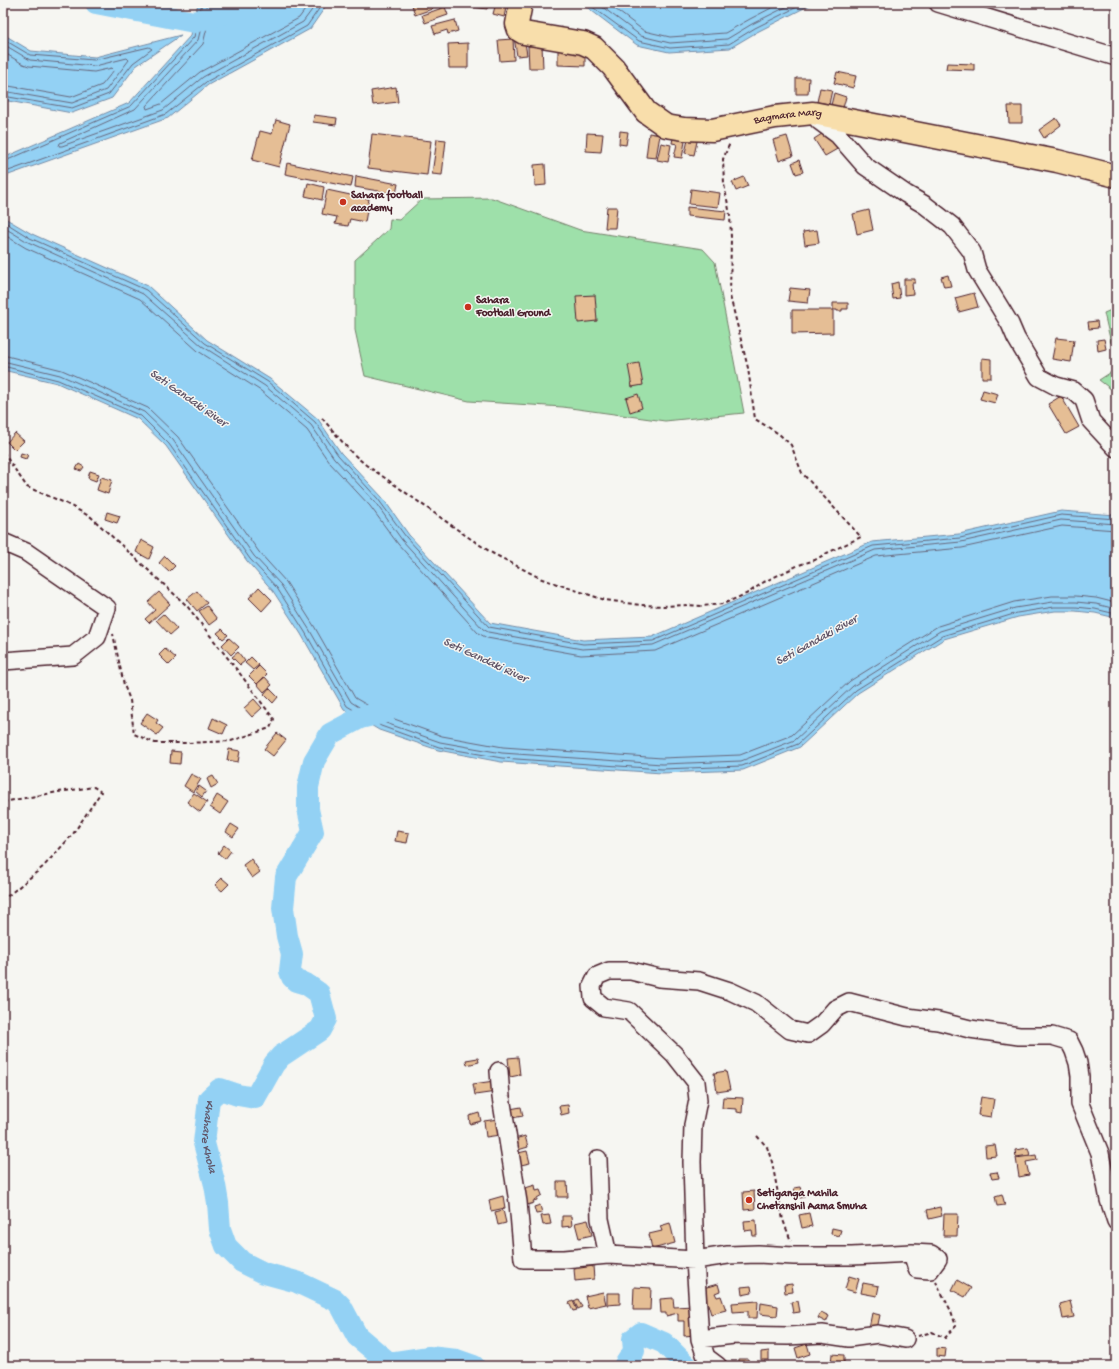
<svg xmlns="http://www.w3.org/2000/svg" width="1119" height="1369" viewBox="0 0 1119 1369" font-family="'Gochi Hand',sans-serif">
<style>
.green{fill:#9ee0aa;stroke:#74806a}
.water{fill:#93d1f4;stroke:#768aa4}
.lines{fill:none;stroke-linecap:round;stroke-linejoin:round}
.shore{stroke:#67667b;stroke-width:1}
.river{stroke:#93d1f4;stroke-width:22}
.building{fill:#e5be95;stroke:#4a1f2b}
.minor-casing{stroke:#4a1f2b;stroke-width:20}
.major-casing{stroke:#4a1f2b;stroke-width:25}
.path{stroke:#4a1f2b;stroke-width:2;stroke-dasharray:4 3;stroke-linecap:butt}
.minor{stroke:#f6f6f2;stroke-width:17}
.major{stroke:#f8deab;stroke-width:22}
.poi-dot{fill:#c8321e;stroke:#f6f6f2;stroke-width:1.5}
.labels{text-anchor:middle;dominant-baseline:central;stroke-width:3;stroke-linejoin:round;paint-order:stroke}
.street-label{font-size:11px;fill:#4a1f2b;stroke:#f6f6f2}
.poi-label{font-size:11px;font-weight:bold;fill:#4a1f2b;stroke:#f6f6f2;text-anchor:start}
.water-label{font-size:12px;font-style:italic;fill:#605467;stroke:#f6f6f2}
</style>
<rect width="100%" height="100%" fill="#f6f6f2"/>
<filter id="ink" filterUnits="userSpaceOnUse"><feTurbulence type="fractalNoise" baseFrequency=".025" numOctaves="2"/><feDisplacementMap in="SourceGraphic" scale="8" xChannelSelector="R" yChannelSelector="G"/><feConvolveMatrix kernelMatrix="1 2 1 2 8 2 1 2 1" color-interpolation-filters="sRGB"/></filter>
<g filter="url(#ink)">
<path class="green" d="M492,198L580,230L703,249L715,262L744,413L665,421L563,407L469,401L365,376L355,330V260L389,229L390,219L399,220L422,199Z
M1116,308V342L1111,343L1104,313Z
M1116,369V393L1099,380Z"/>
<path class="water" d="M198,3H328L310,29L208,85L168,118L3,177V158L129,103L191,35Z
M576,3H814L757,32L730,48L669,52L637,45L588,8Z
M3,34L31,51L95,57L181,35L136,66L112,98L72,113L3,100Z
M3,217L32,234L148,286L207,340L270,379L318,419L341,453L382,497L409,535L490,623L583,640L652,637L872,542L959,534L1061,511L1116,515V618L1095,613L1075,611H1055L1018,617L944,639L858,693L800,747L743,770L662,773L501,762L438,750L379,730L344,709L301,634L273,591L247,561L166,446L138,419L57,383L3,370Z"/>
<g class="lines">
<path class="shore" d="M207,3L198,40L135,109L60,143L59,146H62L163,110L203,77L303,22L317,3
M213,3L203,44L146,106L147,109L161,104L200,72L299,18L310,3
M587,3L639,41L670,48L729,44L755,28L805,3
M597,3L641,36L670,43L727,39L752,24L794,3
M607,3L644,31L670,37L725,33L750,19L781,3
M3,39L30,55L94,60L149,47L152,49L133,63L109,94L72,108L3,96
M3,44L30,60L95,66L127,58L129,60L106,90L72,103L3,91
M3,52L23,64L29,66L94,72L112,68L114,70L102,85L71,97L3,85
M3,162L131,106L194,37L202,3
M3,173L166,114L206,82L307,26L323,3
M3,221L30,238L146,290L205,343L268,382L315,422L338,455L378,499L406,537L489,627L583,644L653,641L873,546L960,538L1061,515L1116,519
M3,227L28,242L143,294L202,346L265,386L311,425L334,458L375,502L402,540L483,629L488,632L582,649L653,645L875,550L961,542L1061,520L1116,524
M3,234L26,248L140,299L198,351L261,391L307,430L329,462L370,506L398,544L478,633L487,638L581,655L655,651L876,556L962,548L1062,526L1116,530
M3,355L62,370L148,408L178,437L259,552L286,582L314,626L355,698L386,716L442,736L503,747L662,758L740,755L792,735L850,681L938,626L1014,602L1052,596H1076L1096,598L1116,603
M3,361L60,375L144,412L173,440L254,556L281,585L309,629L351,702L383,722L440,742L502,753L662,764L741,761L795,740L853,686L940,631L1015,608L1053,602H1076L1096,604L1116,609
M3,366L58,380L141,416L169,444L250,559L277,588L305,632L347,706L381,726L439,747L502,758L662,769L742,766L798,744L856,690L942,636L1017,613L1054,607H1076L1095,609L1116,614"/>
<g class="river">
<path d="M96,3L194,22L260,3"/>
<path id="s1" d="M388,710L385,712L360,718L330,734L314,761L308,787V809L313,832L286,877L283,908L287,936L292,954L290,971L292,977L296,981L306,984L319,993L326,1019L320,1030L281,1056L274,1064L255,1098L238,1095L220,1089L209,1099L204,1143L215,1185L218,1203L220,1229L226,1246L242,1262L264,1273L297,1282L335,1300L341,1306L357,1336L389,1363L429,1357L457,1360L474,1366"/>
<path d="M624,1366L634,1351L633,1339L641,1333L664,1343L687,1366"/>
</g>
</g>
<path class="building" d="M416,3H430L432,9L415,15L412,5Z
M472,3H488L487,9L472,7Z
M496,3H507L504,17L493,14Z
M445,7L448,15L425,23L422,15Z
M455,20L458,31L448,34L447,30L435,34L432,26Z
M524,36L527,55L517,56L514,37Z
M513,39L514,60L500,61L498,40Z
M468,43V68H449L448,44Z
M542,45L543,68H529L528,46Z
M558,46H585V66L558,65Z
M947,63L974,64V70L946,69Z
M837,72L856,76L853,88L834,83Z
M796,78H809L808,94H796Z
M396,87L398,102L373,105L371,91Z
M820,88L832,90L829,104L817,102Z
M834,93L846,97L843,108L831,105Z
M1008,106H1022V123H1009Z
M314,115L337,118L336,125L313,122Z
M1056,118L1061,125L1044,138L1039,130Z
M276,120L290,124L279,167L252,160L260,131L272,134Z
M828,130L839,148L825,156L814,139Z
M620,131L628,132L626,145L619,144Z
M587,133L603,134L601,152L586,151Z
M649,133L660,135L656,158L646,157Z
M674,133L686,136L682,158L674,157L677,144L672,143Z
M372,134L431,141L427,175L368,168Z
M689,135L698,137L694,155L685,153Z
M787,136L793,156L779,161L773,140Z
M437,139L446,140L442,175L432,174Z
M661,143L671,145L668,162L657,160Z
M799,160L803,172L796,174L792,163Z
M287,163L353,177L351,187L285,174Z
M545,164L546,185L535,186L534,165Z
M356,176L398,184L396,194L355,187Z
M744,177L748,186L736,191L732,182Z
M308,183L324,187L322,200L305,196Z
M691,189L720,193L718,207L689,204Z
M327,190L369,199L365,222L350,219L348,226L335,224L337,217L322,214Z
M607,207H617L615,228H605Z
M687,207L726,211L725,220L687,216Z
M869,210L873,230L857,234L853,214Z
M817,230L819,243L805,245L803,232Z
M948,275L951,286L944,287L941,277Z
M904,279H915V283H912L913,294L904,295Z
M898,282L900,298L893,299L891,284Z
M790,288L810,290L808,303L788,301Z
M974,293L978,307L959,312L955,298Z
M595,295L597,321L578,323L576,296Z
M833,303H848V309H842V311H837V310H833Z
M792,310H833V333L792,334Z
M1097,321L1098,328L1089,329L1088,322Z
M1056,338L1074,340L1071,362L1052,359Z
M1104,339L1106,349L1098,351L1097,340Z
M982,358L991,359V378H982Z
M639,363L643,385L632,387L628,365Z
M983,390L998,394L995,403L980,399Z
M638,394L642,408L630,412L626,398Z
M1061,396L1079,427L1066,434L1048,404Z
M15,433L24,441L15,450L7,442Z
M21,453L28,455L26,459L20,457Z
M79,464L84,467L81,471L76,469Z
M90,471L99,474L96,481L88,478Z
M101,477L112,480L108,494L97,490Z
M107,512L120,516L117,523L105,519Z
M141,540L154,547L149,559L136,552Z
M165,556L175,566L169,572L159,563Z
M259,587L272,600L262,611L249,598Z
M197,591L207,603L197,611L187,599Z
M159,592L170,604L149,623L145,619L155,610L148,602Z
M207,606L217,619L209,625L199,611Z
M163,614L177,629L170,635L156,620Z
M222,629L228,635L223,639L217,633Z
M229,638L239,647L231,655L222,645Z
M165,649L176,658L169,665L159,655Z
M238,652L245,661L240,665L232,657Z
M251,657L259,665L253,670L245,663Z
M259,666L267,674L257,684L249,676Z
M265,677L272,685L264,692L257,684Z
M269,688L278,697L273,703L264,694Z
M254,699L262,708L252,717L244,708Z
M147,713L158,720L156,723L163,728L157,735L140,723Z
M213,718L227,725L223,734L209,728Z
M277,733L286,740L273,756L264,749Z
M229,749L240,751L238,762L227,760Z
M171,751L181,752L180,764L170,763Z
M191,774L201,779L193,792L184,786Z
M213,776L218,784L211,788L207,779Z
M199,786L206,791L202,797L195,791Z
M194,793L207,802L200,812L187,802Z
M217,795L228,802L220,814L210,807Z
M231,824L239,829L233,837L226,832Z
M397,831L409,833L407,843L395,841Z
M224,845L231,851L225,859L218,853Z
M251,859L260,872L252,878L243,865Z
M222,878L229,884L222,891L215,885Z
M518,1057L520,1075L510,1077L508,1058Z
M478,1058L479,1062L467,1065L466,1060Z
M726,1071L730,1090L717,1092L714,1073Z
M494,1081L496,1092L475,1095L473,1084Z
M723,1097L743,1098L742,1113L737,1112V1109L722,1108Z
M981,1097L994,1099L991,1117L978,1115Z
M568,1105L569,1113L561,1115L559,1106Z
M521,1107L523,1116L512,1118L510,1109Z
M479,1113L481,1121L470,1124L469,1116Z
M498,1119L500,1135L486,1137L484,1121Z
M525,1136L528,1147L518,1150L515,1139Z
M995,1145L997,1156L986,1157L985,1146Z
M1028,1148L1030,1155L1016,1157L1015,1150Z
M527,1151L530,1163L521,1165L518,1153Z
M1036,1155L1037,1160L1026,1162L1029,1175L1019,1177L1016,1158Z
M997,1172L999,1178L992,1179L990,1173Z
M557,1182H567L568,1197H557Z
M535,1185L536,1191L540,1190L542,1195L537,1198V1200L533,1201L534,1203L524,1206L519,1190Z
M801,1187L804,1197L800,1198L799,1196H796L794,1188Z
M754,1191L755,1209L744,1210L743,1192Z
M1002,1194L1005,1205L997,1206L995,1196Z
M503,1196L505,1208L491,1211L489,1200Z
M540,1205L542,1213L536,1214L534,1207Z
M940,1207L942,1216L929,1219L927,1210Z
M503,1210L506,1223L498,1225L495,1212Z
M809,1213L812,1226L802,1228L799,1215Z
M944,1214H958L957,1236H943Z
M549,1215L551,1224L543,1225L541,1216Z
M562,1216H571L572,1226L562,1227Z
M588,1220L592,1235L579,1238L575,1223Z
M756,1220L757,1236H753L752,1230L745,1231L744,1221Z
M670,1223L675,1243L652,1249L649,1234L662,1231L660,1226Z
M832,1228L841,1230L839,1236L831,1234Z
M593,1266L594,1279L575,1281L574,1269Z
M849,1276L859,1279L855,1292L845,1289Z
M957,1280L971,1288L965,1297L952,1290Z
M863,1283L879,1286L877,1296L861,1293Z
M718,1284L720,1291L715,1293L717,1297L721,1296L726,1310L711,1314L703,1288Z
M792,1284L793,1292L785,1293L784,1285Z
M751,1286L752,1293L742,1295L741,1287Z
M634,1287L651,1288L650,1310H633Z
M603,1292L606,1304L588,1308L585,1296Z
M607,1293H620V1304L607,1305Z
M673,1298L674,1307L694,1306L695,1335L684,1336V1321H678V1313L666,1316V1313H661L660,1299Z
M578,1299L582,1307L578,1309L574,1301Z
M573,1301L577,1310L573,1311L569,1303Z
M758,1301L757,1318H748V1311L733,1312L732,1303Z
M798,1301L800,1312L793,1313L791,1302Z
M1070,1301L1074,1317L1063,1319L1060,1304Z
M761,1303L778,1306L777,1316L760,1314Z
M821,1312L829,1316L826,1322L818,1318Z
M872,1313L880,1315L877,1329L869,1328Z
M807,1344L810,1354L798,1358L795,1348Z
M937,1348L946,1349L945,1357L937,1356Z
M769,1351V1360H761V1352Z
M832,1354L844,1355V1363H831Z
M739,1359H748L749,1366H739Z"/>
<g class="lines">
<g class="minor-casing">
<path id="minor" d="M938,3L1116,57
M813,113L819,121L838,135L865,166L906,194L925,205L952,226L972,252L977,270L1010,324L1016,338L1039,377L1056,386L1074,391L1084,400L1091,421L1116,448
M3,542L26,552L107,608L97,637L73,656L3,661
M499,1071L501,1097L518,1202L523,1259H564L608,1255L695,1260L728,1255L758,1254L794,1256H852L912,1253L931,1254L938,1259L930,1270L917,1269L912,1253
M598,1159L600,1219L608,1255
M700,1339L734,1335L788,1336L822,1334L849,1338L878,1334L905,1339
M718,1366L706,1357L700,1339L695,1260L692,1162L693,1125L698,1100L696,1082L674,1054L629,1011L604,1007L593,998L592,986L597,976L609,971H631L659,978L699,981L730,991L756,1003L790,1030L808,1034L822,1024L835,1009L849,1002L907,1017L938,1021L970,1029L1019,1036H1052L1069,1041L1074,1051L1078,1063L1080,1076V1104L1100,1153L1109,1200L1116,1221"/>
</g>
<g class="major-casing">
<g id="major">
<path id="s2" d="M521,3L517,24L519,30L524,33L583,43L594,48L613,67L646,112L666,126L684,129L712,130L775,117L813,113L1057,161L1116,176"/>
</g>
</g>
<path class="path" d="M322,418L351,452L366,465L388,480L465,535L492,553L542,579L605,600L641,605L663,606L687,605L702,606L723,604L748,593L764,582L799,565L815,560L827,553L861,537L802,473L791,445L779,434L755,419L748,368L730,296L731,238L730,215L724,184L723,159L730,143
M3,452L27,487L65,503L91,517L187,606L241,675L264,706L274,719L270,728L231,741L187,743H155L134,734L130,700L124,685L113,634
M3,802L58,792L94,787L101,792L73,834L44,866L3,900
M757,1136L767,1147L772,1162L783,1220L791,1241
M918,1336L932,1332L945,1338L956,1326L951,1311L936,1282"/>
<use href="#minor" class="minor"/>
<use href="#major" class="major"/>
</g>
</g>
<g class="poi-dot">
<circle cx="343" cy="202" r="4"/>
<circle cx="468" cy="307" r="4"/>
<circle cx="749" cy="1200" r="4"/>
</g>
<g class="labels">
<g class="street-label">
<text stroke="none"><textPath href="#s2" startOffset="336">Bagmara Marg</textPath></text>
</g>
<g class="poi-label">
<text x="351" y="196">Sahara football<tspan x="351" dy="13">academy</tspan></text>
<text x="476" y="301">Sahara<tspan x="476" dy="13">Football Ground</tspan></text>
<text x="757" y="1194">Setiganga Mahila<tspan x="757" dy="13">Chetanshil Aama Smuha</tspan></text>
</g>
<g class="water-label">
<text transform="translate(188 399) rotate(35)">Seti Gandaki River</text>
<text transform="translate(817 641) rotate(-29)">Seti Gandaki River</text>
<text transform="translate(485 661) rotate(25)">Seti Gandaki River</text>
<text stroke="none"><textPath href="#s1" startOffset="578">Khahare Khola</textPath></text>
</g>
</g>
<rect width="1119" height="1369" fill="none" stroke="#f6f6f2" stroke-width="16"/>
<rect x="8" y="8" width="1103" height="1353" fill="none" stroke="#4a1f2b" stroke-width="1.5" filter="url(#ink)"/>
</svg>
